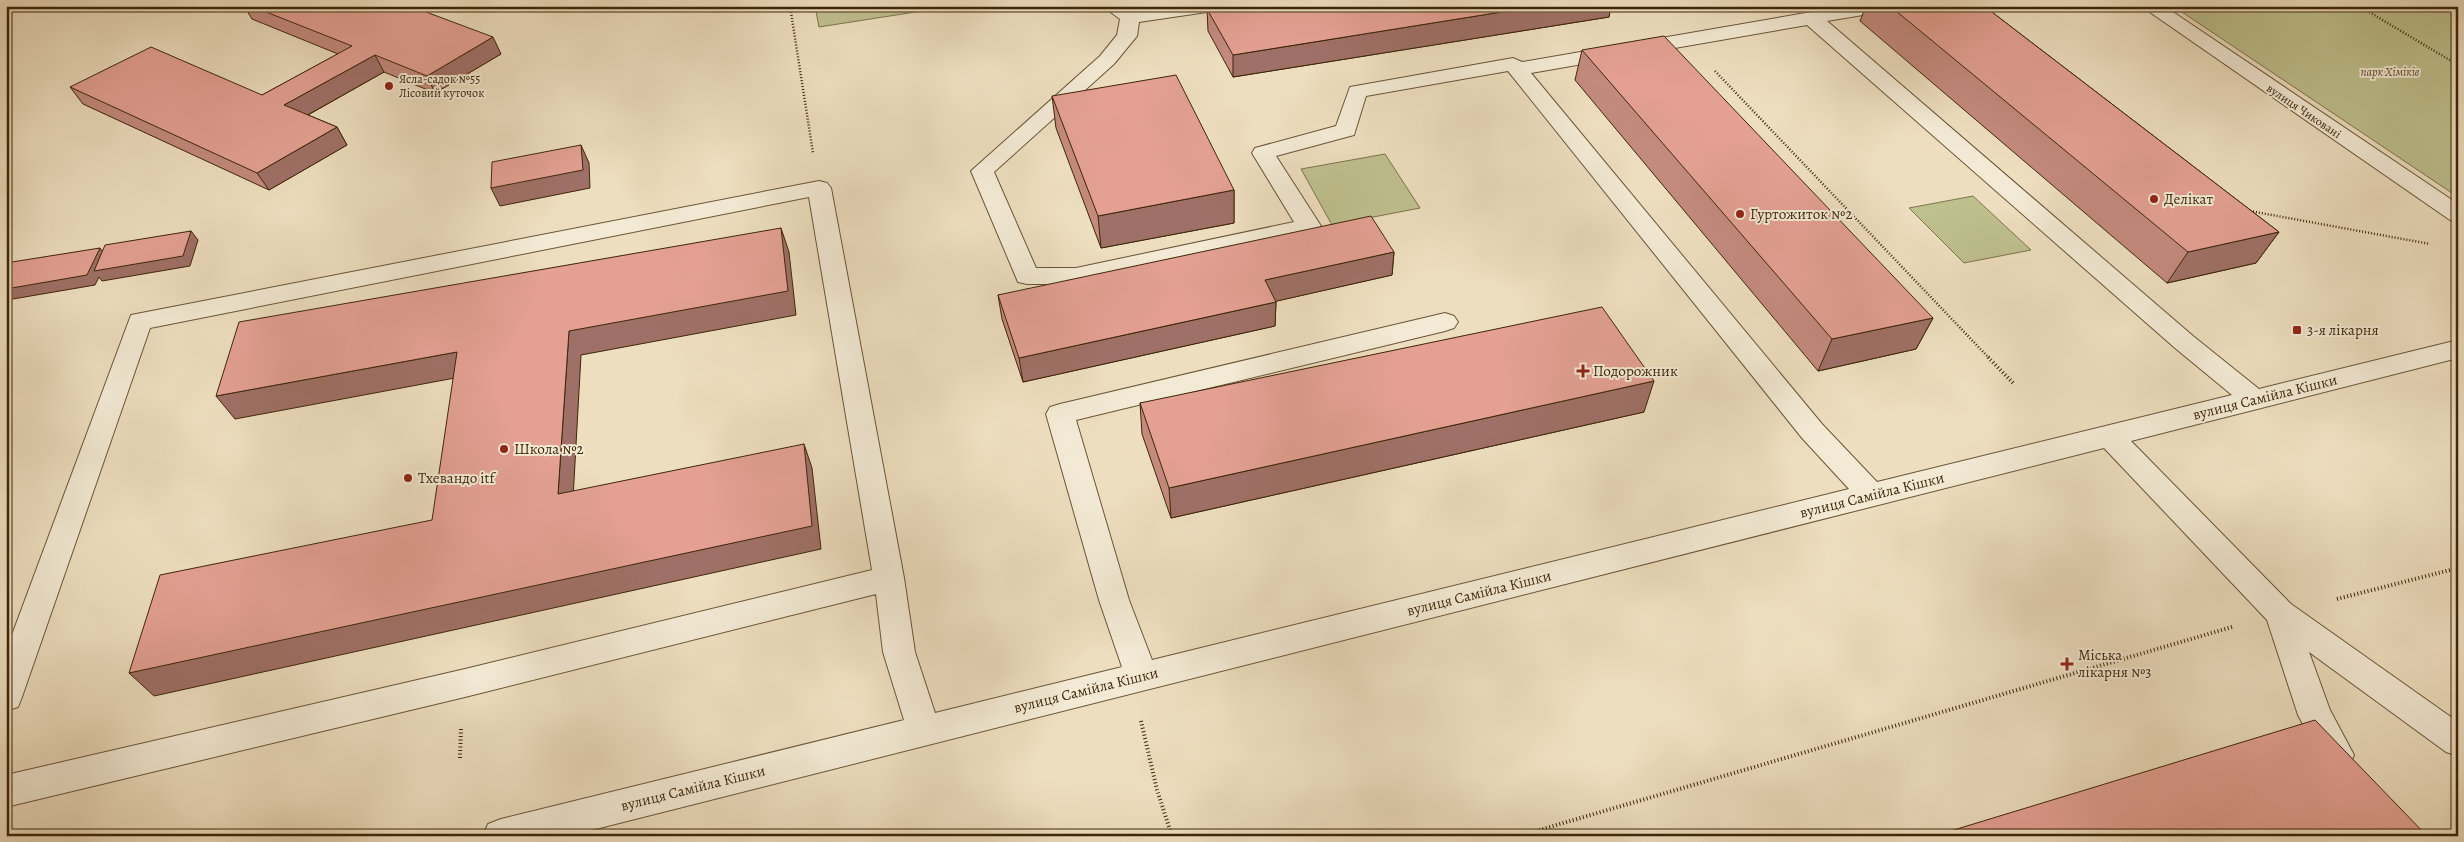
<svg xmlns="http://www.w3.org/2000/svg" width="2464" height="842" viewBox="0 0 2464 842" font-family="Alegreya,serif">
<style>
.green{fill:#bec08e;stroke:#7e734b}
.lines{fill:none;stroke-linecap:round;stroke-linejoin:round}
.minor-casing{stroke:#6a5436;stroke-width:2}
.path-far1{stroke:#3e2608;stroke-width:2.5;stroke-dasharray:1 2;stroke-linecap:butt}
.path{stroke:#3e2608;stroke-width:4;stroke-dasharray:1 2.5;stroke-linecap:butt}
.minor{fill:#f3ead5;fill-rule:evenodd}
.wall{fill:#c38a7e;stroke:#3e2608}
.shaded-wall{fill:#9f7067;stroke:#3e2608}
.building{fill:#e3a093;stroke:#3e2608}
.poi-dot{fill:#8f2418;stroke:#f3ead5;stroke-width:2}
.labels{text-anchor:middle;dominant-baseline:central;stroke-width:4;stroke-linejoin:round;paint-order:stroke}
.far-park-label{font-size:12px;font-style:italic;fill:#5e4c2a;stroke:#f3ead5}
.far-poi-label{font-size:12px;fill:#3e2608;stroke:#f3ead5;text-anchor:start}
.far-street-label{font-size:12px;fill:#3e2608;stroke:#f3ead5}
.poi-label{font-size:15px;fill:#3e2608;stroke:#f3ead5;text-anchor:start}
.street-label{font-size:15px;fill:#3e2608;stroke:#f3ead5}
</style>
<rect width="100%" height="100%" fill="#eddebf"/>
<filter id="stains"><feTurbulence type="fractalNoise" baseFrequency=".004" numOctaves="4"/><feColorMatrix values="0 0 0 0 .2 0 0 0 0 .09 0 0 0 0 .02 0 0 0 .5 -.17"/></filter>
<radialGradient id="worn" r=".72"><stop offset=".6" stop-color="#630" stop-opacity="0"/><stop offset="1" stop-color="#630" stop-opacity=".3"/></radialGradient>
<path class="green" d="M815,6H954L819,27Z
M2173,6H2458V198V197Z
M1385,154L1420,208L1332,225L1301,169Z
M1973,196L2031,250L1964,263L1909,208Z"/>
<g class="lines">
<g class="minor-casing">
<path id="minor" d="M1102,6H1126L1133,11L1164,6H1217L1214,10L1207,12L1139,22L1137,36L1114,64L994,172L1036,268H1076L1294,222L1252,153L1255,148L1336,126L1350,87L1513,58L1522,62L1846,6H1891L1888,10L1881,12L1827,21L2193,336L2259,389L2458,340V358L2131,441L2291,604L2458,722V756L2446,752L2309,652L2330,710L2354,755L2349,766L2337,770L2325,766L2298,715L2267,620L2104,448L568,836H483L488,824L501,819L904,720L883,652L876,594L465,697L6,807V775L465,669L872,570L809,197L150,328L22,697L18,707L6,711V651L131,315L819,181L827,183L831,188L904,578L915,652L935,713L1122,667L1099,600L1046,414L1050,407L1060,404L1445,313L1454,316L1458,322L1454,328L1445,331L1076,420L1129,600L1152,660L1849,489L1802,438L1508,71L1366,96L1354,135L1276,156L1321,226L1317,231L1076,284H1027L1018,282L971,171L1100,56L1117,35L1120,19ZM1807,25L2175,348L2232,395L1877,482L1822,424L1531,73Z
M2141,6H2164L2458,204V222L2450,220Z"/>
</g>
<path class="path-far1" d="M790,6L813,153
M2359,6L2458,65
M1715,71L1989,358
M2250,211L2430,244"/>
<path class="path" d="M1988,357L2013,383
M2337,599L2458,568
M1141,721L1157,790L1172,836
M460,758L461,728
M1519,836L2232,627"/>
<use href="#minor" class="minor"/>
</g>
<path class="wall" d="M244,6H410L501,54L435,93L384,72L308,115L337,127L347,145L269,190L83,104L70,87L262,95L338,54L252,19Z
M1224,6H1611L1609,17L1233,77L1208,31L1207,9Z
M1866,6H1984L2279,232L2256,263L2167,283L1860,21Z
M1582,50L1933,318L1916,349L1818,371L1575,80Z
M1052,96L1234,190V223L1101,248L1056,128Z
M1394,252L1392,275L1276,301L1275,326L1023,382L1002,319L998,295Z
M1140,403L1644,412L1171,518L1142,434Z"/>
<path class="shaded-wall" d="M1539,6H1611L1609,17L1233,77V55Z
M493,37L501,54L435,93L427,76Z
M375,55L384,72L295,122L284,105Z
M337,127L347,145L269,190L257,173Z
M581,145L589,163L590,188L500,206L491,188Z
M1234,190V223L1101,248L1098,216Z
M781,228L789,252L796,315L581,355L572,517L558,494L569,331Z
M191,231L198,240L190,266L102,281L99,277L95,285L7,300L6,299V289L100,248L107,258Z
M2279,232L2256,263L2167,283L2188,252Z
M1394,252L1392,275L1264,304L1265,280Z
M1276,302L1275,326L1023,382L1019,358Z
M1933,318L1916,349L1818,371L1832,339Z
M457,352L471,375L235,419L216,396Z
M1654,381L1644,412L1171,518L1169,488Z
M804,444L812,468L821,549L154,696L129,673Z"/>
<path class="building" d="M251,6H410L493,37L427,76L375,55L284,105L337,127L257,173L70,87L151,47L262,95L352,46Z
M1224,6H1539L1233,55L1207,9Z
M1890,6H1984L2279,232L2188,252Z
M1664,36L1933,318L1832,339L1582,50Z
M1176,75L1234,190L1098,216L1052,96Z
M581,145L583,170L491,188L492,162Z
M1371,216L1394,252L1265,280L1276,302L1019,358L998,295Z
M781,228L788,291L569,331L558,494L804,444L812,526L129,673L160,575L432,520L457,352L216,396L239,322Z
M191,231L183,256L94,271L105,245Z
M100,248L87,275L6,289V274L12,262Z
M1602,307L1654,381L1169,488L1140,403Z
M2315,720L2427,836H1934Z"/>
<g class="poi-dot">
<circle cx="389" cy="86" r="5"/>
<circle cx="2154" cy="199" r="5"/>
<circle cx="1740" cy="214" r="5"/>
<rect x="2292" y="325" width="10" height="10" rx="2.5"/>
<path d="M1580.5 363.5h5v5h5v5h-5v5h-5v-5h-5v-5h5z"/>
<circle cx="504" cy="449" r="5"/>
<circle cx="408" cy="478" r="5"/>
<path d="M2064.5 656.5h5v5h5v5h-5v5h-5v-5h-5v-5h5z"/>
</g>
<g class="labels">
<g class="far-park-label">
<text x="2390" y="72">парк Хіміків</text>
</g>
<g class="far-poi-label">
<text x="399" y="79">Ясла-садок №55<tspan x="399" dy="14">Лісовий куточок</tspan></text>
</g>
<g class="far-street-label">
<text transform="translate(2304 111) rotate(34)">вулиця Чиковані</text>
</g>
<g class="poi-label">
<text x="2164" y="199">Делікат</text>
<text x="1750" y="214">Гуртожиток №2</text>
<text x="2307" y="330">3-я лікарня</text>
<text x="1593" y="371">Подорожник</text>
<text x="514" y="449">Школа №2</text>
<text x="418" y="478">Тхевандо itf</text>
<text x="2078" y="655">Міська<tspan x="2078" dy="17">лікарня №3</tspan></text>
</g>
<g class="street-label">
<text transform="translate(2265 397) rotate(-14)">вулиця Самійла Кішки</text>
<text transform="translate(1872 495) rotate(-14)">вулиця Самійла Кішки</text>
<text transform="translate(1479 593) rotate(-14)">вулиця Самійла Кішки</text>
<text transform="translate(1086 690) rotate(-14)">вулиця Самійла Кішки</text>
<text transform="translate(693 788) rotate(-14)">вулиця Самійла Кішки</text>
</g>
</g>
<rect width="2464" height="842" fill="none" stroke="#eddebf" stroke-width="25"/>
<rect x="8" y="8" width="2449" height="827" fill="none" stroke="#3e2608" stroke-width="2.5"/>
<rect x="12" y="12" width="2439" height="817" fill="none" stroke="#3e2608"/>
<rect width="100%" height="100%" filter="url(#stains)"/>
<rect width="100%" height="100%" fill="url(#worn)"/>
</svg>
